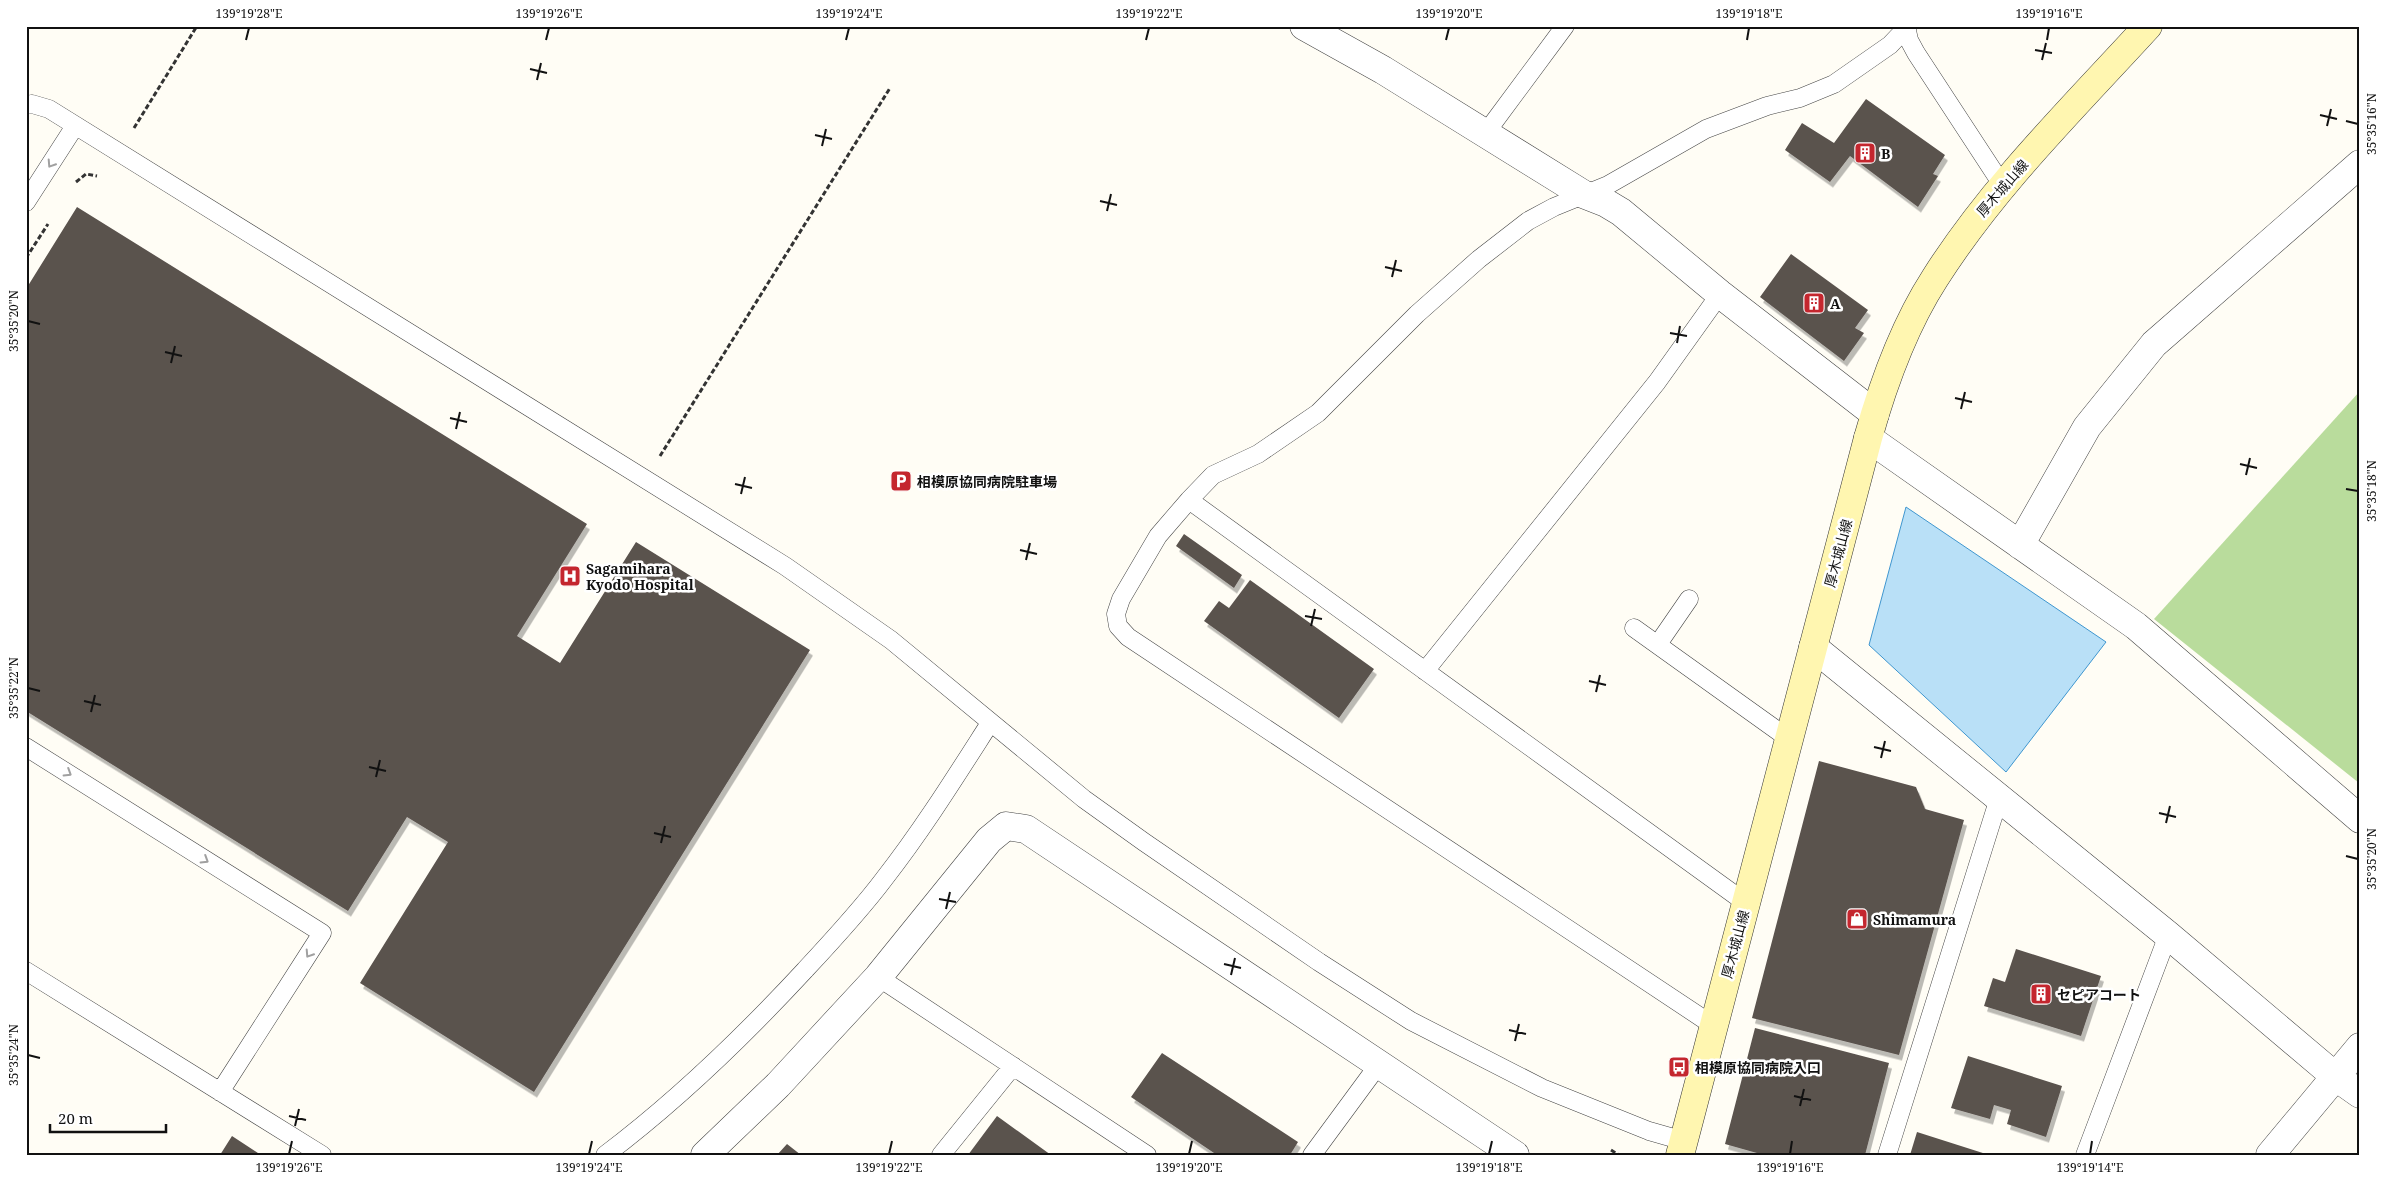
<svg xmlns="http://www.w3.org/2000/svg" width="2386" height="1181" viewBox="0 0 2386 1181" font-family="'Noto Serif','Noto Sans JP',serif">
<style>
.forest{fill:#b9dc9c}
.water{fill:#b9e0f7;stroke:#3f96cf}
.building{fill:#5a524d;filter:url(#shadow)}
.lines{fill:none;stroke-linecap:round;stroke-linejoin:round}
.service-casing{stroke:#444;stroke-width:19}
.minor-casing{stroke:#444;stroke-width:29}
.secondary-casing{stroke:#333;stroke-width:29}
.path{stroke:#333;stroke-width:3;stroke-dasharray:5 2.5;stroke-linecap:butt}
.service{stroke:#fff;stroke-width:18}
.minor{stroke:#fff;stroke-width:28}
.secondary{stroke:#fff6b0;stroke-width:28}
.oneway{stroke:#a0a0a0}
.ticks{fill:none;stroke:#111;stroke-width:2}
.labels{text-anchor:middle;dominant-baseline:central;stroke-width:5;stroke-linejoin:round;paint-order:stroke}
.poi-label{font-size:14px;font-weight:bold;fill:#111;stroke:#fff;text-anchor:start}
.street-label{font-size:14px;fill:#111;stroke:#fff}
.neatline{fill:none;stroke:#111;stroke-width:2}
.ticks-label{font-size:12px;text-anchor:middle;fill:#111}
</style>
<defs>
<filter id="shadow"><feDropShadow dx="3" dy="5.5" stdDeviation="0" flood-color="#0004"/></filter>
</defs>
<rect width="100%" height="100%" fill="#fffdf5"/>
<path class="forest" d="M2360,391V781L2359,783L2154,619Z"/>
<path class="water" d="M1906,507L2106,642L2006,772L1869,645Z"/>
<path class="building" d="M1866,99L1945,155L1933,174L1938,176L1918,207L1850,156L1830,182L1785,150L1802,123L1834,143Z
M77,207L587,524L517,636L560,663L636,542L810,650L534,1092L360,983L448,842L407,817L348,911L26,711V289Z
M1791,254L1868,310L1855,328L1864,333L1844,361L1760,297Z
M1184,534L1242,575L1234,588L1176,546Z
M1250,580L1374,669L1339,718L1204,621L1219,601L1229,608Z
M1819,761L1916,787L1925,809L1964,820L1899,1055L1752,1018Z
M2016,949L2101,976L2081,1036L1984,1006L1993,978L2005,982Z
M1755,1028L1889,1063L1865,1155H1764L1725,1144Z
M1162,1053L1298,1142L1290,1155H1217L1131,1097Z
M1968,1056L2062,1086L2046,1137L2007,1124L2011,1110L1994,1105L1990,1119L1951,1108Z
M997,1116L1051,1155H968Z
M1917,1132L1986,1154V1155H1910Z
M232,1136L261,1155H220Z
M787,1144L801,1155H777Z"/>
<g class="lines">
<g class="service-casing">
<path id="service" d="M1906,26L1909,40L1916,53L2003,186
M26,105L32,104L49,109L785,566L891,640L1084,799L1144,842L1319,962L1411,1021L1542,1088L1649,1131L1684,1141
M1485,134L1565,26
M26,202L75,126
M1189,500L1746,903
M1634,628L1789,739
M1658,644L1689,599
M1425,671L1657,382L1720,294
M26,747L322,933L220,1092
M26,971L322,1155
M878,977L1147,1155
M1714,1026L1128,637L1118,626L1116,614L1121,599L1158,536L1189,500L1213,475L1258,454L1318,413L1417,314L1479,259L1528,221L1554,207L1608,185L1706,129L1767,106L1800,98L1834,84L1890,45L1908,26
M605,1155C678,1100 743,1037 805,970C832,941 860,911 884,879C923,829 956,776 990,723
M941,1155L1013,1066
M1312,1155L1379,1064
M1887,1155L1999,798
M2085,1155L2168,935"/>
</g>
<g class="minor-casing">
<path id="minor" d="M1304,26L1383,70L1583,194L1606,203L1621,212L1720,294L1875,414
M1868,438L2136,626L2360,819
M2020,545L2087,427L2154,344L2360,164
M1813,647L2168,935L2336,1077L2360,1094
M705,1155L778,1085L878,977L989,840L1006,826L1026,829L1515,1155
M2270,1155L2360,1047"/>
</g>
<g class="secondary-casing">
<path id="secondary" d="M1680,1155L1868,438C1883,384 1904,326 1935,278C1994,185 2074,107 2148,26"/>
</g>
<path class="path" d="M134,128L197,26
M76,182L86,174L97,176
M26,258L48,224
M660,456L890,88
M1611,1150L1619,1155"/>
<use href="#service" class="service"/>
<use href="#minor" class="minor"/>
<use href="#secondary" class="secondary"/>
</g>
<defs><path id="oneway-chevron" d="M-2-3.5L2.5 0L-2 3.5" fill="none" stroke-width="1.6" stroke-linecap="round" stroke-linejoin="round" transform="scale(1.25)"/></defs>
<g class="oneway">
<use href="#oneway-chevron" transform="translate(51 164) rotate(123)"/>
<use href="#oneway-chevron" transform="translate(68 773) rotate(32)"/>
<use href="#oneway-chevron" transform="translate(205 860) rotate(32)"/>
<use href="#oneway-chevron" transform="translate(309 954) rotate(123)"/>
</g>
<path class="ticks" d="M246,40L249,28M546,40L549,28M846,40L849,28M1146,40L1149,28M1446,40L1449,28M1747,40L1749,28M2047,40L2049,28M2035,50L2052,53M2042,60L2046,43M530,69L547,73M537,80L541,63M2320,115L2337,119M2346,121L2358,124M2327,126L2331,109M815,135L832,139M822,146L826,129M1100,201L1117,205M1107,211L1111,194M1385,267L1402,271M1392,277L1396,260M28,321L40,324M1670,333L1687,336M1677,343L1680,326M165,352L182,356M171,363L175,346M1955,398L1972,402M1961,409L1965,392M450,418L467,422M456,429L460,412M2240,464L2257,468M2246,475L2250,458M735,484L752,488M2346,489L2358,491M741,494L745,477M1020,550L1037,554M1026,560L1030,543M1305,616L1322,619M1311,626L1315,609M1589,681L1606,685M28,688L40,691M1596,692L1600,675M84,701L101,705M91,712L95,695M1874,747L1891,751M1881,758L1885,741M369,767L386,771M376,777L380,760M2159,813L2176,817M2166,823L2170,806M654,833L671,837M661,843L665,826M2346,856L2358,859M939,899L956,902M946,909L950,892M1224,964L1241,968M1231,975L1235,958M1509,1030L1526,1034M1515,1041L1519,1024M28,1055L40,1058M1794,1096L1811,1100M1800,1106L1804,1089M289,1116L306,1120M295,1126L299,1109M289,1154L292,1141M589,1154L592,1141M889,1154L892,1141M1189,1154L1192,1141M1489,1154L1492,1141M1790,1154L1792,1141M2090,1154L2092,1141"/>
<defs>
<g id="building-square" transform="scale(1.125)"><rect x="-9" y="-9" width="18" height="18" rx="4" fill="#c4262e" stroke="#fff"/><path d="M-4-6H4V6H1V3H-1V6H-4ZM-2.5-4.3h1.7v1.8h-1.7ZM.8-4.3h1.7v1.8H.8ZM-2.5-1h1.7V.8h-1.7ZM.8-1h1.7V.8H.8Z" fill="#fff"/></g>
<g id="parking-square" transform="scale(1.125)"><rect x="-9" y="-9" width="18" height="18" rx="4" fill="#c4262e" stroke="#fff"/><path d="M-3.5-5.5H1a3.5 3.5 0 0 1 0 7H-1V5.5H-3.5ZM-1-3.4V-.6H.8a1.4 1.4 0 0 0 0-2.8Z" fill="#fff"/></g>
<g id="hospital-square" transform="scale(1.125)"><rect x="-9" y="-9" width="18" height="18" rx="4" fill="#c4262e" stroke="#fff"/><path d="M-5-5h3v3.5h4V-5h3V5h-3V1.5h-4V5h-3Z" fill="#fff"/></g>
<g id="shop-square" transform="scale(1.125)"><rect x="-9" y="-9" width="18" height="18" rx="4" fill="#c4262e" stroke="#fff"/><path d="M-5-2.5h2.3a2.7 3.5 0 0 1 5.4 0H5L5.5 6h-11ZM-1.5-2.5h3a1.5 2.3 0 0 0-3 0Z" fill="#fff"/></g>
<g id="bus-square" transform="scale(1.125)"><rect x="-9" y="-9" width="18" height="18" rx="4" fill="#c4262e" stroke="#fff"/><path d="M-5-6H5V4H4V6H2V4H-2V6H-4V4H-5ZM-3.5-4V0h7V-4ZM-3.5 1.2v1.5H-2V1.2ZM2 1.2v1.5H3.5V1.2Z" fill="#fff"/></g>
</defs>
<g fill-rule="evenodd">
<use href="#building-square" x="1865" y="153"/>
<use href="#building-square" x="1814" y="303"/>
<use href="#parking-square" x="901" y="481"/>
<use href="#hospital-square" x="570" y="576"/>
<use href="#shop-square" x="1857" y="919"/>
<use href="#building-square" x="2041" y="994"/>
<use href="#bus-square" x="1679" y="1067"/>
</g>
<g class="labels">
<g class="poi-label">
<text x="1881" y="153">B</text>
<text x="1830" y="303">A</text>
<text x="917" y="481">相模原協同病院駐車場</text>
<text x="586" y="568">Sagamihara<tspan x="586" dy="16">Kyodo Hospital</tspan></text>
<text x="1873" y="919">Shimamura</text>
<text x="2057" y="994">セピアコート</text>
<text x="1695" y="1067">相模原協同病院入口</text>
</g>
<g class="street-label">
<text transform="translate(2002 188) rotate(-49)">厚木城山線</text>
<text transform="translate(1838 553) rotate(-75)">厚木城山線</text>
<text transform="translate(1735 944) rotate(-75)">厚木城山線</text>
</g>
</g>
<rect width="2386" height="1181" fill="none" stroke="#ffffff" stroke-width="55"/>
<path d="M50 1124v8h116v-8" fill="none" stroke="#111111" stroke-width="2.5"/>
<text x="58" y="1124" font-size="15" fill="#111111" stroke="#ffffff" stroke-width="4" paint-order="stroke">20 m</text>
<rect x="28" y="28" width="2330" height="1126" class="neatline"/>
<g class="ticks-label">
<text x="249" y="18">139°19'28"E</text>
<text x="549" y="18">139°19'26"E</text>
<text x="849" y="18">139°19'24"E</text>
<text x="1149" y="18">139°19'22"E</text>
<text x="1449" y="18">139°19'20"E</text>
<text x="1749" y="18">139°19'18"E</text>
<text x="2049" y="18">139°19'16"E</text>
<text transform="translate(2372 124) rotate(-90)" y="4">35°35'16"N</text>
<text transform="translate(14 321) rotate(-90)" y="4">35°35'20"N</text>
<text transform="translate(2372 491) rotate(-90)" y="4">35°35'18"N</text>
<text transform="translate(14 688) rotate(-90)" y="4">35°35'22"N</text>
<text transform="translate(2372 859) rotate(-90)" y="4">35°35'20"N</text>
<text transform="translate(14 1055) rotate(-90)" y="4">35°35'24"N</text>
<text x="289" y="1172">139°19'26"E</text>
<text x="589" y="1172">139°19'24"E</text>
<text x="889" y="1172">139°19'22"E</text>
<text x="1189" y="1172">139°19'20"E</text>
<text x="1489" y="1172">139°19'18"E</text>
<text x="1790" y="1172">139°19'16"E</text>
<text x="2090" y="1172">139°19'14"E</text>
</g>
</svg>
